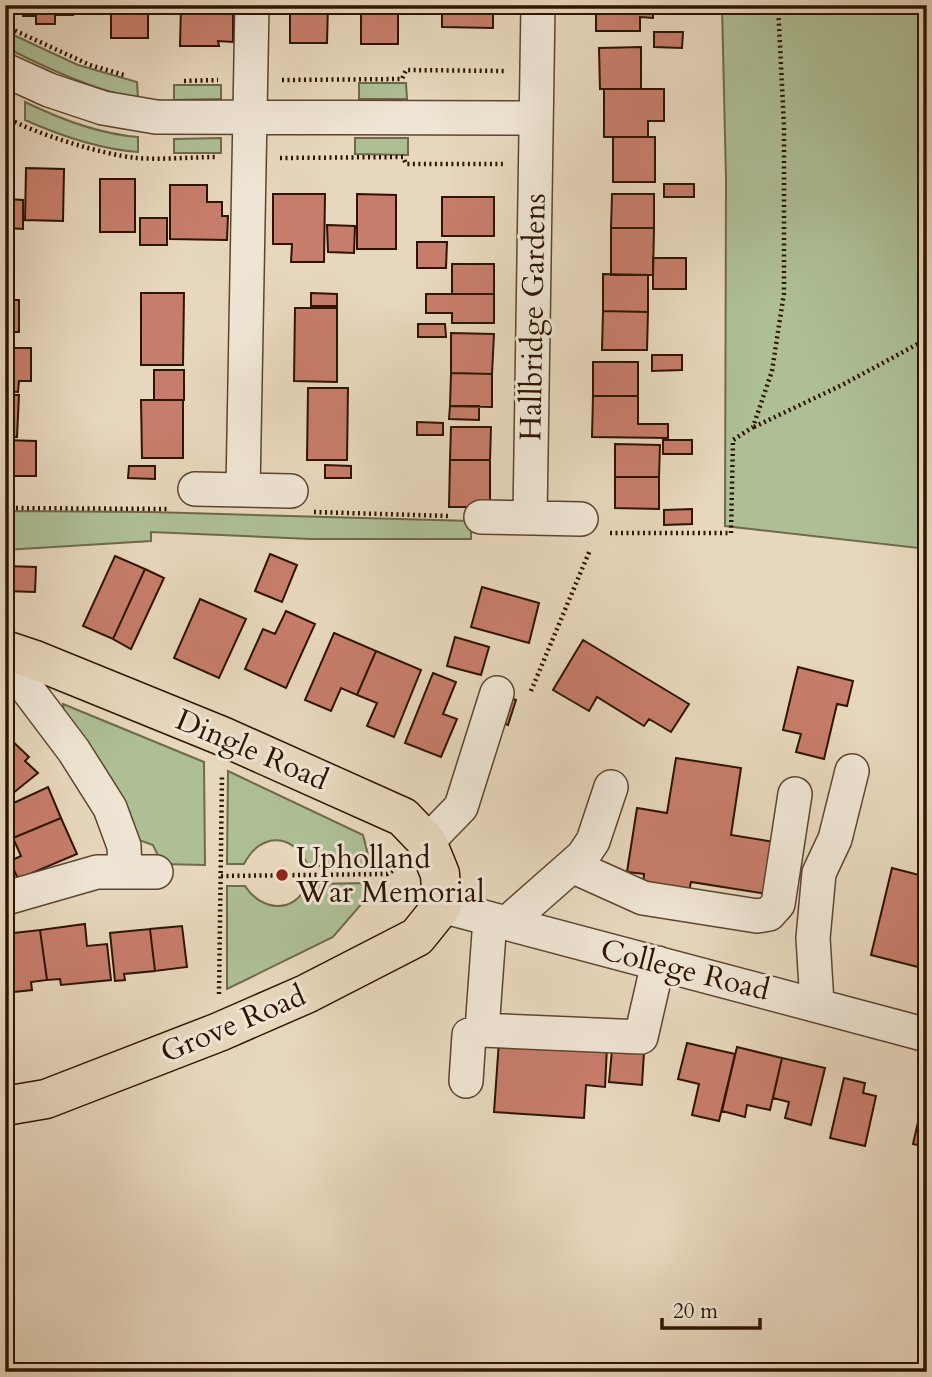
<svg xmlns="http://www.w3.org/2000/svg" width="932" height="1377" viewBox="0 0 932 1377" font-family="Cardo,serif">
<style>
.green{fill:#aebf96;stroke:#6e6a4b;stroke-width:2}
.building{fill:#c77d6b;stroke:#2e1400;stroke-width:2}
.lines{fill:none;stroke-linecap:round;stroke-linejoin:round}
.minor-casing{stroke:#5c452f;stroke-width:36}
.major-casing{stroke:#2e1400;stroke-width:41}
.path{stroke:#2e1400;stroke-width:4.5;stroke-dasharray:2 3.5;stroke-linecap:butt}
.minor{stroke:#efe5d4;stroke-width:33}
.major{stroke:#e7d7bd;stroke-width:38}
.poi-dot{fill:#8f2418;stroke:#efe5d4;stroke-width:2.5}
.labels{text-anchor:middle;dominant-baseline:central;stroke-width:6;stroke-linejoin:round;paint-order:stroke}
.street-label{font-size:30px;fill:#2e1400;stroke:#efe5d4}
.poi-label{font-size:30px;fill:#2e1400;stroke:#efe5d4;text-anchor:start}
</style>
<rect width="100%" height="100%" fill="#e7d7bd"/>
<filter id="stains"><feTurbulence type="fractalNoise" baseFrequency=".00286" numOctaves="4"/><feColorMatrix values="0 0 0 0 .2 0 0 0 0 .09 0 0 0 0 .02 0 0 0 .5 -.17"/></filter>
<radialGradient id="worn" r=".72"><stop offset=".6" stop-color="#630" stop-opacity="0"/><stop offset="1" stop-color="#630" stop-opacity=".3"/></radialGradient>
<path class="green" d="M722,5H927V549L725,526L726,179Z
M5,31L78,65L137,82L138,99C90,88 48,69 5,47Z
M359,83H406L407,99H359Z
M174,85H221V99L174,100Z
M25,102C60,119 98,134 138,137V152C98,149 61,136 25,120Z
M221,138V153H174V139Z
M355,138H408V155L355,154Z
M5,511L151,512L471,521V539H310L151,532V541L5,550Z
M63,704L204,762L205,865L162,864L153,845L133,838L64,716Z
M228,771L363,835L371,866H308C294,832 260,832 244,864H227Z
M371,883L364,901L333,937L227,989V886H245C261,911 295,915 307,884Z"/>
<path class="building" d="M23,5H73V15H55V24H36V16H23Z
M111,5H148V38H111Z
M150,5H179V9L150,10Z
M181,5H233V42L218,41L219,46H180Z
M290,5H328L327,43H290Z
M331,5H357V10H331Z
M361,5H398V44H361Z
M419,5H493V28L442,27V13L419,12Z
M596,5H653V18L640,17V31H596Z
M654,32H683L682,48L654,47Z
M641,47V89H600L599,48Z
M604,89H664V121H648V137H604Z
M613,137H655V182H613Z
M26,168L64,169L63,221L25,220Z
M100,179H135V232H100Z
M664,184H694V197H664Z
M170,185H207V202H222V216H228L227,240L170,239Z
M273,194H325L324,262H291L292,244H273Z
M357,194L396,195V249H357Z
M612,194H654V228H611Z
M442,197H494V236H442Z
M5,199H8V238H5Z
M8,199L23,200V229L8,228Z
M140,218H167V245H140Z
M327,225L355,226L354,253L328,252Z
M611,228H654L653,275H611Z
M417,242H447L446,268H417Z
M653,258H686V289H653Z
M452,264H494V294H452Z
M603,274L648,275V312L603,311Z
M141,293H184L183,365H141Z
M311,293L337,294V306H311Z
M426,294H494V323H452V313H426Z
M5,300H19V332H8V345H5Z
M295,308H337V382L294,381Z
M603,311L648,312L647,350H602Z
M418,324H445L446,337H418Z
M451,333L494,334L492,374L451,373Z
M5,348H31V381H19L18,392L5,391Z
M652,355H682V370L652,371Z
M593,362H638V396H593Z
M154,370H184V400H154Z
M451,373L492,374V407L450,406Z
M308,388H348L347,460H307Z
M5,395H19L17,437H5Z
M593,396H638V424H668V438L592,437Z
M141,400H183V458H142Z
M450,406H479V420L449,419Z
M417,422L443,423V435H417Z
M451,427H491L490,460H450Z
M5,440L36,441V476H5Z
M663,440H692V454H663Z
M615,444L660,445L659,477H615Z
M450,460H490V507H449Z
M325,465L351,466V478H325Z
M129,466H155V479L128,478Z
M615,477H659V509L615,508Z
M692,509V524L664,525V510Z
M270,554L297,565L282,602L255,591Z
M115,556L145,569L113,639L83,626Z
M5,566L36,567L35,592L5,591Z
M145,569L164,578L131,649L113,639Z
M482,587L539,603L529,643L471,627Z
M200,599L246,619L219,678L174,658Z
M286,611L315,624L286,688L245,669L263,629L275,634Z
M334,633L376,651L357,695L341,688L331,711L305,700Z
M455,637L489,647L481,675L447,666Z
M583,640L689,704L671,732L649,719L644,726L597,697L589,711L553,690Z
M376,651L421,670L394,737L367,726L377,703L357,695Z
M798,667L853,681L847,706L837,704L824,759L796,752L801,734L783,730Z
M433,673L456,682L443,714L457,719L441,757L405,743Z
M501,695L516,700L508,725L493,720Z
M7,736L29,757L25,761L38,773L7,798L5,796Z
M676,758L741,768L731,835L781,843L773,895L691,882L689,891L643,884L644,874L627,872L637,808L667,813Z
M48,787L61,818L13,838L5,819V807Z
M61,818L77,854L18,879L10,861L21,856L13,838Z
M892,868L927,877V933L918,967L871,955Z
M85,924L87,946L107,944L111,980L61,985L60,979L47,980L40,930Z
M182,926L187,967L155,971L150,929Z
M150,929L155,971L124,974L125,980L115,981L110,933Z
M40,930L47,980L31,982L32,990L5,993V934Z
M499,1041L607,1047L605,1087L586,1085L584,1118L494,1112Z
M687,1043L735,1054L719,1121L692,1115L699,1084L678,1079Z
M737,1047L782,1058L770,1110L747,1105L745,1117L722,1111Z
M612,1050L644,1052L642,1085L609,1082Z
M782,1058L825,1068L811,1125L785,1118L789,1102L773,1098Z
M844,1078L865,1083L863,1093L876,1096L865,1146L830,1138Z
M923,1100L927,1101V1147L913,1144Z"/>
<g class="lines">
<g class="minor-casing">
<path id="minor" d="M5,70L49,90L103,108L156,117L536,118
M195,489L291,491
M243,490L252,5
M481,517L581,519
M530,517L538,5
M427,842L461,807L497,693
M572,866L643,898L757,916L769,914L778,904L795,794
M125,872H156
M10,897L97,872H125L124,846L110,808L74,751L28,690V673L35,660
M442,906L927,1035
M507,923L583,856L593,841L611,787
M817,1004L813,938L819,873L835,839L852,771
M482,1030L490,919
M466,1081L469,1035L482,1030L641,1037L658,963"/>
</g>
<g class="major-casing">
<path id="major" d="M5,650L35,660L222,736L403,817L427,842L440,874L442,906L417,937L306,994L219,1032L46,1099L5,1106"/>
</g>
<path class="path" d="M5,26L90,65L124,75
M282,80L402,79L406,70L506,71
M184,81L218,80
M5,117C36,134 101,154 136,158C163,160 191,157 218,157
M280,158L403,157L406,164H505
M754,427L842,385L927,339
M5,508L169,509
M314,512L449,516
M610,533H731L733,440L753,427L772,371L784,293V126L778,5
M531,691L590,550
M221,876L387,874L401,866
M219,994L222,775"/>
<use href="#minor" class="minor"/>
<use href="#major" class="major"/>
</g>
<circle class="poi-dot" cx="282" cy="875" r="7"/>
<g class="labels">
<g class="street-label">
<text transform="translate(533 317) rotate(-89)">Hallbridge Gardens</text>
<text transform="translate(252 750) rotate(23)">Dingle Road</text>
<text transform="translate(685 970) rotate(14)">College Road</text>
<text transform="translate(233 1024) rotate(-23)">Grove Road</text>
</g>
<g class="poi-label">
<text x="296" y="858">Upholland<tspan x="296" dy="34">War Memorial</tspan></text>
</g>
</g>
<rect width="932" height="1377" fill="none" stroke="#e7d7bd" stroke-width="28"/>
<rect x="7" y="7" width="918" height="1363" fill="none" stroke="#2e1400" stroke-width="3.5"/>
<rect x="14" y="14" width="904" height="1349" fill="none" stroke="#2e1400" stroke-width="2"/>
<path d="M662 1318v10h98v-10" fill="none" stroke="#2e1400" stroke-width="3.5"/>
<text x="673" y="1318" font-size="21" fill="#2e1400" stroke="#efe5d4" stroke-width="5" paint-order="stroke">20 m</text>
<rect width="100%" height="100%" filter="url(#stains)"/>
<rect width="100%" height="100%" fill="url(#worn)"/>
</svg>
